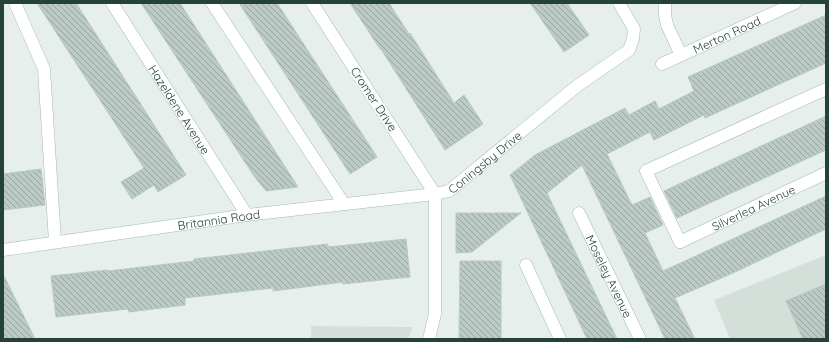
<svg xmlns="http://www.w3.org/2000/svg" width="829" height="342" viewBox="0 0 829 342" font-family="Quicksand,sans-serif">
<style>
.built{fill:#d4dfda}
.building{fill:url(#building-back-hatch);stroke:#b8c9c2}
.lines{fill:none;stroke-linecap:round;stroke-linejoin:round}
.service-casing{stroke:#a8b8b2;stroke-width:13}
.minor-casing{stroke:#a8b8b2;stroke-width:13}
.service{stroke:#fff;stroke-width:12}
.minor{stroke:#fff;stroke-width:12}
.labels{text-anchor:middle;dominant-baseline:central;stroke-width:4;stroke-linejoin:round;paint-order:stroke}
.street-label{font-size:12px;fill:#24423a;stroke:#f7fbf9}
</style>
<defs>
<pattern id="building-back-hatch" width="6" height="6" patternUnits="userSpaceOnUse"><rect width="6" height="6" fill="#bbcac4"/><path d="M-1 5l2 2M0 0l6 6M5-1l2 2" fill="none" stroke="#98a6a0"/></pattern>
</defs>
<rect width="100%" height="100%" fill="#e6efeb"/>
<path class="built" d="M826,255V339H730L714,300Z
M311,326L413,327L408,339H311Z"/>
<path class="building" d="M37,3H76L186,175L158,192L154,185L132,199L121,182L144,168Z
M141,3H180L298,187L266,191L254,176Z
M239,3H277L377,157L350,174Z
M350,3H389L409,34L410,33L454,103L464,95L483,124L445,150L381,49H380Z
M530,3H567L589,35L564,52Z
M826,15V63L705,118L704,115L654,140L650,132L607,154L632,205L650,197L663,225L645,233L663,271L826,196V229L733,273L675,298L695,339H665L582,165L547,193L617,339H587L510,175L535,155L625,108L629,115L655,101L659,109L694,91L688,77Z
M826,116V150L677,218L664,191Z
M41,169L45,205L3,210V174Z
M456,213H521L472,252L456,253Z
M406,239L410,277L343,284V282L273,291V288L185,298V305L129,312L128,309L56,317L51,276L107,270L108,271L194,261V259L328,244V247Z
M460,261H501V339H459Z
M3,274L35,339H3Z
M826,284V339H803L786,301Z"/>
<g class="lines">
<g class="service-casing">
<path id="service" d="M15,3L44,69L55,242
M212,3L344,204
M665,3V15L667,25
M680,242L646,171L826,89
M526,265L560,339"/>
</g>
<g class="minor-casing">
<g id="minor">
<path id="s1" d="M112,3L247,215"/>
<path d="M667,25L681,55"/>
<path id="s2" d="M662,64L795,3"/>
<path id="s3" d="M579,213L640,339"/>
<path id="s4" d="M680,242L826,173"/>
<path id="s5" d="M3,250L247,215L435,194L312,3"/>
<path id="s6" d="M429,339L435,314V194L449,191L577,86L629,50L633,39L634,29L619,3"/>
</g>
</g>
<use href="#service" class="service"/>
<use href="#minor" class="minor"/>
</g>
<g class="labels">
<g class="street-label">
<text stroke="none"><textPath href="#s2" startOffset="71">Merton Road</textPath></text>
<text transform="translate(374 99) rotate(57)">Cromer Drive</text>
<text stroke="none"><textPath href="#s1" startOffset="126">Hazeldene Avenue</textPath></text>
<text stroke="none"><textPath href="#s6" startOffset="206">Coningsby Drive</textPath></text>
<text stroke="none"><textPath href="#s4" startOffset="81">Silverlea Avenue</textPath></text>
<text stroke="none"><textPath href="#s5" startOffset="218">Britannia Road</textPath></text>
<text stroke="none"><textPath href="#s3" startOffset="70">Moseley Avenue</textPath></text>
</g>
</g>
<rect width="829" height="342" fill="none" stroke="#24423a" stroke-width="8"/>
</svg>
